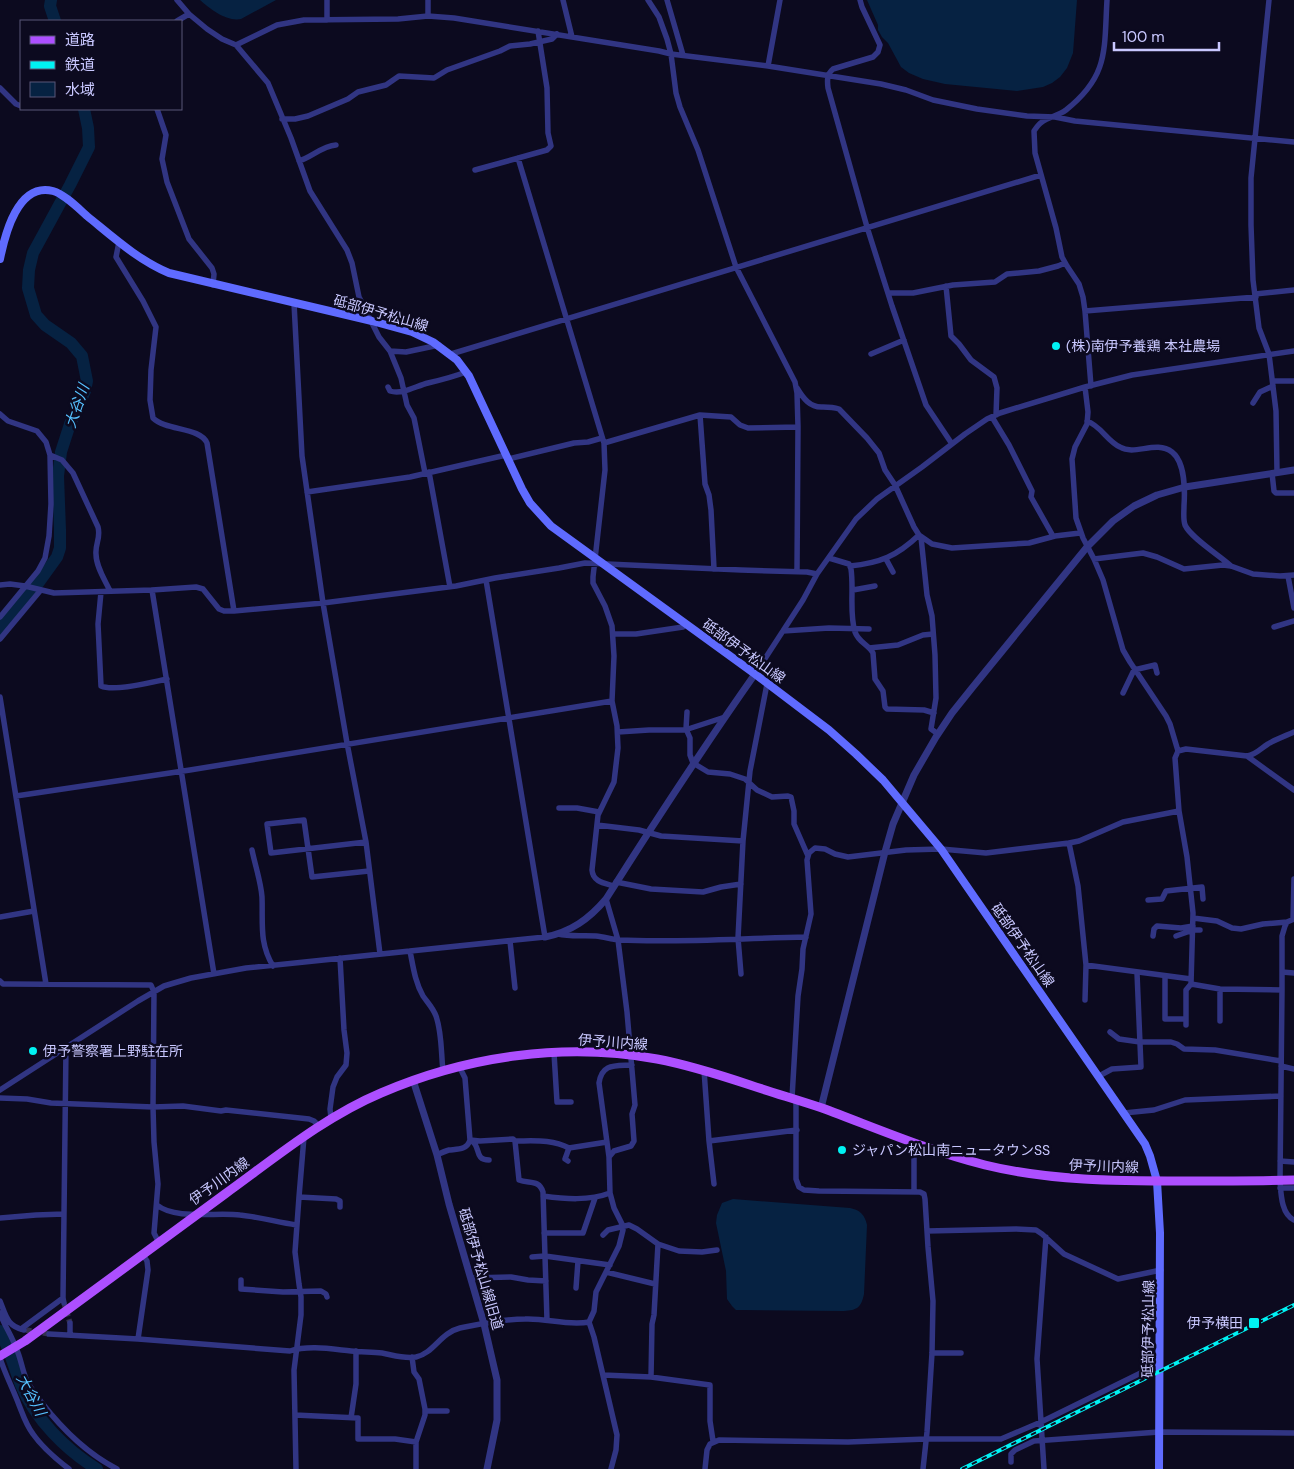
<svg xmlns="http://www.w3.org/2000/svg" width="1294" height="1469" viewBox="0 0 1294 1469" font-family="'DM Sans','Noto Sans JP',sans-serif">
<style>
.water{fill:#062242}
.lines{fill:none;stroke-linecap:round;stroke-linejoin:round}
.river{stroke:#062242;stroke-width:12}
.minor-tunnel{stroke:#32304c;stroke-width:5.5;stroke-dasharray:5.5 3;stroke-linecap:butt}
.minor{stroke:#313583;stroke-width:5.5}
.tertiary{stroke:#313583;stroke-width:7}
.secondary{stroke:#5f6bff;stroke-width:8}
.primary{stroke:#ad4fff;stroke-width:9}
.rail-casing{stroke:#00f2f3;stroke-width:4}
.rail{stroke:#0c0a1f;stroke-width:2;stroke-dasharray:5.5;stroke-linecap:butt}
.poi-dot{fill:#00f2f3;stroke:#0c0a1f;stroke-width:2}
.labels{text-anchor:middle;dominant-baseline:central;stroke-width:5;stroke-linejoin:round;paint-order:stroke}
.street-label{font-size:14px;fill:#c9c8ff;stroke:#0c0a1f}
.poi-label{font-size:14px;fill:#c9c8ff;stroke:#0c0a1f;text-anchor:start}
.water-label{font-size:15px;font-style:italic;fill:#56c1ff;stroke:#0c0a1f}
</style>
<rect width="100%" height="100%" fill="#0c0a1f"/>
<path class="water" d="M200,0H276L241,19C227,22 210,9 200,0Z
M867,0H1077L1073,53L1067,68L1060,77L1052,83L1043,87L1017,91L945,84L923,79L909,73L901,67L888,43L882,37L878,30V25Z
M733,1199L850,1208C860,1210 865,1215 867,1225L864,1294C861,1308 857,1310 844,1311L742,1310H736L732,1306L727,1299L726,1271L716,1223L717,1215L722,1203Z"/>
<g class="lines">
<path class="river" d="M51,0L50,6L55,21
M0,629L24,599L39,582L57,557L60,548V530L58,476L61,452L70,424L85,391L87,381L82,356L71,343L45,325L36,315L28,288L29,270L33,253L70,185L89,147L88,128L84,109
M0,1331C9,1348 14,1367 21,1385C35,1419 66,1450 97,1469"/>
<path class="minor-tunnel" d="M64,1303L70,1323
M26,1330L49,1334"/>
<path class="minor" d="M177,0L189,14L207,29L222,39L236,45L268,83L291,138L310,191L347,250L352,263L359,297L379,337L390,351L401,378L407,405L414,418L425,473
M327,0V20
M428,0V16
M563,0L572,37
M648,0L659,17L667,39L671,54L676,93L680,107L698,150L736,267L795,382L797,393L798,427L797,571
M667,0L683,55
M860,0L862,7L880,45L878,52L873,57L833,69C827,74 827,80 828,88L867,227L892,306L926,405L952,444
M1269,0L1251,178V225L1253,280L1259,328L1269,354L1276,411L1277,472
M177,21L189,14
M236,45L277,25L304,20L398,19L428,16L454,18L659,51L671,54L768,66L881,84L906,90L933,100L977,109L1027,116L1055,117L1075,121L1294,142
M768,66L780,0
M0,88L16,104L21,106
M157,109L166,135L162,159L167,182L189,239L212,268L214,274L213,285
M282,119H295L308,116L348,99L358,92L386,85L399,76L434,78L447,70L500,51L510,46L530,44L552,39L557,34
M518,158L604,443L605,470L593,577V583L605,606L612,626L614,656L612,701L617,726L618,748L614,782L598,815L592,870C593,882 604,883 614,886
M299,161C312,157 322,146 336,145
M475,170L547,150L551,146L548,133L547,88L538,31
M119,242L116,257L143,301L156,327L151,370L150,400L153,418C166,431 200,427 207,443L234,611
M946,286L951,336L959,344L971,360L994,377L997,388L996,415
M888,293H913L953,285L995,282L1007,274L1039,271L1058,266L1065,263
M1255,294L1294,290
M294,303L302,456L323,603L347,743L366,842L380,954
M1085,311L1256,297
M390,351L406,352L439,345
M451,354L1041,175
M871,354L904,340
M1273,381H1294
M1091,386L1085,311L1083,297L1079,284L1067,266L1062,257L1056,228L1035,153L1034,131C1036,128 1039,124 1042,122C1048,117 1058,116 1066,110C1109,76 1104,50 1107,0
M388,387L390,391C402,395 416,386 428,383C441,380 453,377 466,372
M1085,387L1088,412L1087,424L1075,447L1072,459L1076,518L1083,538L1094,559L1103,580L1123,650L1130,662L1166,716L1170,724L1178,751L1175,758L1179,811L1187,857L1193,913L1191,984L1220,989L1282,990
M797,388C803,398 810,408 823,407C829,407 833,407 839,409L867,438L879,453L885,470L895,485L914,527L919,535L932,544L952,548L1029,543L1055,536L1080,533
M1253,403L1260,392L1273,386
M0,414L8,421L37,431L46,442L50,455L51,504L49,536L45,558L38,571L0,617
M700,415L705,484L709,495L711,510L714,569
M992,417L1009,445L1032,491L1031,497L1053,536
M1087,421C1101,426 1107,441 1120,447C1135,456 1156,440 1172,452C1185,462 1185,491 1184,506C1184,512 1183,519 1185,525C1191,538 1219,555 1231,566
M604,443L700,415L731,417L740,425L748,428L798,427
M50,455L62,460L73,473L98,527C101,538 95,544 96,554C96,567 105,580 110,591
M508,459L574,443L588,442L602,438
M429,472L450,587
M1272,473L1274,491L1276,493H1294
M307,492L410,477L506,455
M921,537L927,595L932,616L935,655L936,698L931,729L938,734
M829,558L849,564L851,569C854,589 849,613 855,632C859,643 868,644 873,653L875,679L883,691L885,707L887,709L924,710L934,713
M886,559L893,572
M1094,559L1143,553L1157,557L1184,569L1223,565L1231,566L1253,574L1280,576L1294,575
M850,566C880,563 897,556 919,535
M1288,576L1294,608
M0,585L10,584L25,586L54,593L152,590L196,587L203,589L219,609L224,611H234L323,603L456,586L495,578L559,568L585,563L741,570L807,572L817,574
M152,590L214,974
M853,590L875,586
M101,592L98,624L101,686C114,692 152,682 167,679
M1274,627L1294,621
M783,631L829,628L869,629
M613,634H636L683,627L686,624
M0,639L40,591
M869,648L898,645L923,635L933,634
M755,674L803,600L817,574L856,519L877,499L922,467L965,434L987,419L1000,413L1085,387L1132,375L1294,351
M1123,693L1134,670L1155,665L1157,673
M0,697L46,984
M687,712L686,729L690,738V755L693,763L708,772L730,774L745,779L757,790L772,797L788,796L791,797L794,811V824L808,856
M618,732L649,730H685L725,717
M1178,751L1186,749L1247,756C1256,755 1261,748 1268,744C1276,739 1285,736 1294,732
M1247,756L1294,790
M16,796L190,770L612,701
M559,808H577L599,812
M597,825L639,830L661,836L743,841
M366,842L271,853L267,824L304,820L312,877L369,871
M1069,843L1078,886L1086,965L1191,979
M252,850C255,865 261,882 262,897C263,923 259,943 273,966
M616,882L651,889L703,892L721,887L741,884
M606,899L618,940L627,1012L635,1105L632,1114L634,1141L631,1146L614,1151L609,1157L610,1193L614,1208L622,1224L623,1230L619,1246L596,1292L594,1311L589,1322L594,1337L617,1435L616,1450L611,1469
M1148,900L1162,899L1166,891L1202,887L1203,899
M0,917L34,911
M1193,918L1217,921L1232,928L1241,929L1263,924L1287,922
M1293,919L1294,879
M1294,919L1287,922L1285,926L1282,936V990L1280,1181C1281,1193 1281,1214 1294,1220
M558,934C571,937 583,935 596,936C604,937 611,939 619,940C681,943 743,938 806,937
M1153,936L1154,929L1157,926L1181,928L1193,926
M1176,936L1193,930H1200
M510,941L515,988
M410,951C413,966 415,982 423,996C428,1003 433,1008 436,1016C442,1033 441,1053 443,1071
M1282,972L1294,973
M741,974L738,938L743,841L750,771L767,684
M1165,976V1019H1186
M0,981L3,984H8L151,985L154,992L153,1107L154,1142L158,1184L154,1233L159,1243
M1085,1000L1086,965
M1220,1021V989
M1186,1025V990L1191,984
M1110,1032L1119,1039L1140,1042H1171L1177,1044L1184,1049L1215,1050L1281,1061
M554,1053L557,1102H571
M1281,1066L1294,1069
M704,1070L709,1141L797,1130
M1099,1076L1112,1069L1141,1067L1137,973
M0,1090L138,1001L164,986L174,983L191,978L246,968L545,937L486,580
M0,1098L27,1099L51,1103L153,1107L183,1106L221,1111L226,1110L309,1119L314,1121L319,1126
M792,1098L798,996L802,969L803,949L811,914L807,860L809,853L815,848L825,849L835,854L848,857L906,850L941,849L986,853L1069,843L1079,841L1123,822L1179,811
M796,1100V1179L799,1187L804,1190L819,1191L920,1192L924,1194L925,1199L928,1247L933,1301L932,1353L927,1432L923,1469
M1124,1113L1154,1110L1185,1100L1281,1096
M331,1118L330,1109L333,1087L337,1077L346,1065L347,1053L344,1030L340,958
M470,1140L480,1141L513,1139L515,1141L519,1180C529,1184 539,1179 543,1192L547,1320
M472,1141C481,1147 474,1160 489,1160
M515,1141C534,1141 552,1139 569,1148L565,1159L568,1161
M709,1141L714,1184
M569,1148L607,1142
M437,1155C441,1153 445,1151 449,1150C458,1149 467,1150 470,1140L465,1078L459,1066
M609,1157L599,1083C602,1063 615,1066 632,1065
M1280,1161L1294,1162
M1280,1188H1294
M914,1192V1142
M543,1196C565,1199 589,1201 610,1193
M299,1197L336,1199L340,1201V1207
M157,1205C175,1220 217,1212 240,1215C259,1217 277,1222 296,1225
M0,1218L36,1215L64,1214
M927,1231L1016,1229L1036,1230L1042,1234L1064,1254L1118,1279L1161,1270
M544,1233H583L595,1198
M603,1235L608,1230L629,1225L637,1229L658,1244L679,1251L702,1252L717,1250
M532,1257L545,1256L610,1265
M606,1272L655,1284
M471,1278L511,1277L528,1280L546,1281
M241,1280V1289L283,1292L321,1291L326,1294L327,1297
M576,1288L578,1261
M0,1301C6,1316 7,1326 24,1330
M64,1303L63,1298L66,1047
M0,1313C4,1325 12,1336 16,1348C21,1358 22,1370 27,1381C31,1389 37,1396 42,1403C63,1430 86,1453 117,1469
M21,1329L63,1298
M49,1334L138,1339L290,1351C309,1345 331,1349 351,1351C361,1352 372,1352 382,1353C393,1355 404,1359 416,1357C434,1353 440,1333 460,1328C481,1324 503,1319 525,1319C547,1318 567,1326 589,1322
M70,1335V1323
M138,1339L148,1270L147,1261L143,1255
M932,1353H961
M412,1357L414,1372L419,1379L425,1409V1415L416,1442V1469
M0,1358C5,1374 13,1389 19,1405C23,1415 26,1425 33,1434C42,1447 56,1459 69,1469
M603,1375L651,1377L710,1385V1421L713,1441
M651,1377L652,1324L654,1315L658,1244
M425,1411H447
M295,1415L358,1418V1439H395L416,1442
M351,1418L356,1384V1351
M1011,1462V1454L1015,1450L1034,1441L1159,1432L1294,1433
M296,1469L294,1370L301,1315V1297L299,1284L295,1252L299,1197L304,1137
M705,1469L707,1450L710,1444L719,1440L848,1442L926,1439H1001L1041,1422L1159,1364
M1044,1469L1037,1359L1046,1237"/>
<path class="tertiary" d="M545,937C571,932 589,919 606,899C654,823 703,748 755,674
M413,1080L437,1155L449,1204L484,1324L497,1380V1420L487,1469
M821,1108L885,852L893,824L914,775L936,737L952,713L972,688L1087,547L1113,521L1134,506L1157,495L1185,487L1294,470"/>
<path class="secondary" d="M0,259C5,234 18,182 53,191C64,194 78,208 87,216C113,237 138,260 169,273L372,321L412,332L433,342L457,360L469,376L522,489L530,503L551,526L755,674L829,730L856,754L883,780L941,849L1145,1144L1150,1156L1157,1181L1160,1233L1159,1469"/>
<path class="primary" d="M0,1356L25,1341C92,1292 158,1243 225,1194C275,1158 324,1117 381,1093C467,1056 564,1042 657,1059C689,1065 720,1075 750,1085C774,1093 798,1100 822,1108C876,1128 929,1151 985,1165C1050,1181 1117,1181 1184,1181C1220,1181 1257,1181 1294,1180"/>
<g class="rail-casing">
<path id="rail" d="M962,1469L1294,1305"/>
</g>
<use href="#rail" class="rail"/>
</g>
<g class="poi-dot">
<circle cx="1056" cy="346" r="5"/>
<circle cx="33" cy="1051" r="5"/>
<circle cx="842" cy="1150" r="5"/>
<rect x="1248" y="1317" width="12" height="12" rx="2.5"/>
</g>
<g class="labels">
<g class="street-label">
<text transform="translate(381 313) rotate(16)">砥部伊予松山線</text>
<text transform="translate(744 651) rotate(36)">砥部伊予松山線</text>
<text transform="translate(1023 945) rotate(55)">砥部伊予松山線</text>
<text transform="translate(613 1042) rotate(4)">伊予川内線</text>
<text transform="translate(1104 1166) rotate(2)">伊予川内線</text>
<text transform="translate(219 1181) rotate(-36)">伊予川内線</text>
<text transform="translate(481 1269) rotate(74)">砥部伊予松山線旧道</text>
<text transform="translate(1148 1329) rotate(-89)">砥部伊予松山線</text>
</g>
<g class="poi-label">
<text x="1066" y="346">(株)南伊予養鶏 本社農場</text>
<text x="43" y="1051">伊予警察署上野駐在所</text>
<text x="852" y="1150">ジャパン松山南ニュータウンSS</text>
<text x="1243" y="1323" text-anchor="end">伊予横田</text>
</g>
<g class="water-label">
<text transform="translate(77 406) rotate(-71)">大谷川</text>
<text transform="translate(31 1395) rotate(62)">大谷川</text>
</g>
</g>
<rect x="20" y="20" width="162" height="90" fill="#0c0a1f" stroke="#585679"/>
<rect x="30" y="36" width="25" height="8" fill="#ad4fff" stroke="#585679"/>
<text x="65" y="45" font-size="15" fill="#c9c8ff">道路</text>
<rect x="30" y="61" width="25" height="8" fill="#00f2f3" stroke="#585679"/>
<text x="65" y="70" font-size="15" fill="#c9c8ff">鉄道</text>
<rect x="30" y="82" width="25" height="15" fill="#062242" stroke="#585679"/>
<text x="65" y="95" font-size="15" fill="#c9c8ff">水域</text>
<path d="M1114 42v8h105v-8" fill="none" stroke="#c9c8ff" stroke-width="2.5"/>
<text x="1122" y="42" font-size="15" fill="#c9c8ff" stroke="#0c0a1f" stroke-width="4" paint-order="stroke">100 m</text>
</svg>
